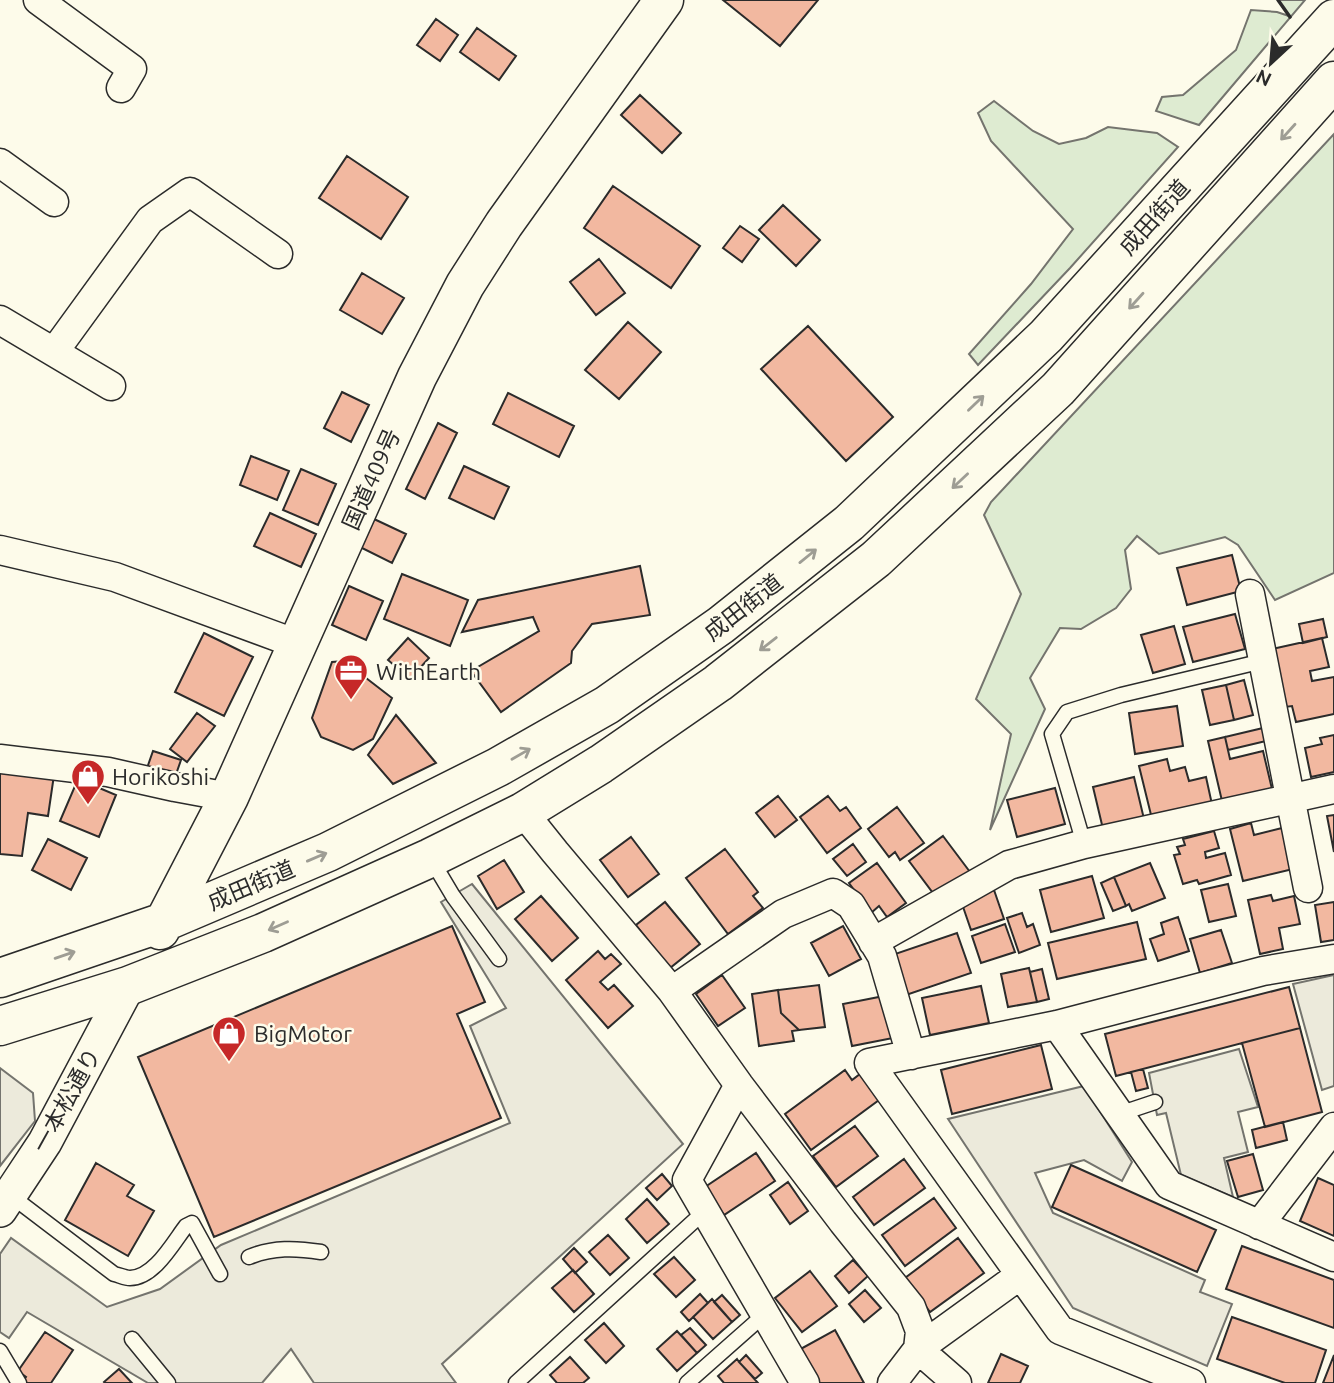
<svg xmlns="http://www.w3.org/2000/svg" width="1334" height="1383" viewBox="0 0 1334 1383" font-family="Ubuntu,'Noto Sans JP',sans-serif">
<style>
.green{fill:#deebd1;stroke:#74746e;stroke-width:2}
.parking{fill:#eceadb;stroke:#74746e;stroke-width:2}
.building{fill:#f2b8a0;stroke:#2b2b2b;stroke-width:2}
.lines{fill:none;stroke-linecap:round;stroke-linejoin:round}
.service-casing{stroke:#2b2b2b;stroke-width:17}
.minor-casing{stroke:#2b2b2b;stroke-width:31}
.tertiary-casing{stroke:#2b2b2b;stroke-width:36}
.trunk-casing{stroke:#2b2b2b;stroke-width:41}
.service{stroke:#fdfbea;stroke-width:14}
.minor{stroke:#fdfbea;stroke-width:28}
.tertiary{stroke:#fdfbea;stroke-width:33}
.trunk{stroke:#fdfbea;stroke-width:38}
.wall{stroke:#2b2b2b;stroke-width:3.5}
.oneway{stroke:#9e9d94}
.labels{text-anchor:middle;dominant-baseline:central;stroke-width:5;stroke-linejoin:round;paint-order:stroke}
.street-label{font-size:23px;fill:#2b2b2b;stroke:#fdfbea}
.poi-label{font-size:23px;fill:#2b2b2b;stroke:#fdfbea;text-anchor:start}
</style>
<rect width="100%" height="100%" fill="#fdfbea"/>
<path class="green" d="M1278,0H1305L1199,125L1156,111L1162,97L1183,95L1236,50L1251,10L1277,12L1289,16Z
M994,101L1033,131L1059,144L1086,138L1108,127L1157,133L1178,147L1070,268L978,365L969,354L1031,284L1073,229L991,141L978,113Z
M1334,134V573L1275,600L1238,545L1225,537L1159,554L1137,536L1125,550L1131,589L1116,608L1081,629L1060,628L1030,678L1045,709L990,830L1011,734L976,699L1021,594L984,515L991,502Z"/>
<path class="parking" d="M472,884L683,1144L442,1364L456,1383H314L291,1349L262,1383H148L27,1312L9,1338L0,1332V1254L11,1238L107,1307L160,1289L221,1245L510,1123L470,1026L506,1008L441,902Z
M1334,975V1086L1322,1090L1293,984Z
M1239,1049L1258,1107L1238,1112L1248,1152L1224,1158L1233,1197L1181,1175L1166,1113L1157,1115L1149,1073Z
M0,1068L33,1093L35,1121L0,1166Z
M1084,1086L1132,1162L1122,1181L1084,1160L1035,1173L1053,1213L1205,1280L1200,1292L1232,1304L1207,1366L1073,1308L948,1119Z"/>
<path class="building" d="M723,0H818L780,46Z
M436,19L458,35L440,61L417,45Z
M477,28L516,56L499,80L460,52Z
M640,95L681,133L662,153L621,115Z
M347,156L408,197L381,239L319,198Z
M613,186L700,246L671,288L584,228Z
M783,205L820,240L796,266L759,230Z
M740,226L759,239L742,262L723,248Z
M599,259L625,293L596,315L570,282Z
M362,273L404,298L382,334L340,310Z
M628,322L661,352L619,399L585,370Z
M808,326L893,417L846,461L761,369Z
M342,392L369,405L351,442L324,428Z
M508,393L574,426L559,457L493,424Z
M438,423L457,433L425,499L406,489Z
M251,456L289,471L277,500L240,485Z
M464,466L509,487L494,519L449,498Z
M301,469L336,484L318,525L283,510Z
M270,513L316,534L301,567L254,546Z
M374,519L406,534L392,563L360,547Z
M1232,555L1241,591L1187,605L1177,568Z
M640,566L650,615L592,624L572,651L571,663L501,712L471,671L539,631L533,617L462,632L478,600Z
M402,574L468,600L450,646L384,619Z
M349,586L383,601L366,640L332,625Z
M1235,614L1245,649L1193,662L1183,627Z
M1323,619L1327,637L1303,643L1299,624Z
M1174,626L1185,664L1153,673L1141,635Z
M204,633L253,657L224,716L175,692Z
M408,638L429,658L410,679L388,660Z
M1322,638L1329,667L1310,671L1312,681L1334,677V714L1296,722L1292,706L1285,707L1272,649Z
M344,661L392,698L373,739L353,750L321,737L312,718L332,662Z
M1244,680L1253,715L1234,720L1226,685Z
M1226,685L1234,720L1210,725L1202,690Z
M1177,706L1183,746L1135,754L1129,713Z
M197,713L215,726L187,762L170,749Z
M396,715L436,763L393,784L368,755Z
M1263,728L1266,741L1228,750L1225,737Z
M1334,735V772L1311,777L1305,748L1322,744L1320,738Z
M1225,737L1230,759L1263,751L1272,789L1222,801L1208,741Z
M153,751L181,760L174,780L146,771Z
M1167,759L1170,771L1185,767L1189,781L1206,777L1213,809L1153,823L1139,766Z
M0,768L54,775L48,816L28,813L22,856L0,854Z
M1134,777L1144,819L1103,829L1093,787Z
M78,779L116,795L99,837L60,821Z
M1055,788L1065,824L1017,837L1007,800Z
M778,796L797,820L775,837L756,813Z
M828,796L840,811L846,807L861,828L827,853L800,817Z
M897,807L924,843L900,860L895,852L889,857L868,829Z
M1334,815V852L1327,816Z
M1251,823L1254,835L1282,828L1293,869L1243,881L1230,829Z
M1214,831L1219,848L1205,852L1206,858L1225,853L1231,875L1199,884L1197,880L1183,884L1174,855L1180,854L1177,847L1185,845L1183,839Z
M943,836L970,872L936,897L909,861Z
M631,837L659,874L628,897L600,860Z
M48,839L87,858L71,890L32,870Z
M853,844L866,862L847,876L833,859Z
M725,849L758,892L753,896L763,908L728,934L686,878Z
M504,860L524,892L497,909L478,876Z
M877,863L906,903L887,917L879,906L871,913L849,883Z
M1150,863L1165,898L1132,911L1129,904L1126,906L1114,877Z
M1092,876L1104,918L1051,932L1040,890Z
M1114,877L1126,906L1113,911L1101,883Z
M1228,884L1236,916L1209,922L1201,890Z
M994,890L1004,919L971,930L961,901Z
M1271,895L1273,901L1294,896L1300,924L1279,928L1283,949L1260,954L1248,900Z
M541,896L578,938L552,961L515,919Z
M665,902L700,944L670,968L636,925Z
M1334,902V940L1321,942L1315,905Z
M1022,913L1027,927L1033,924L1040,945L1019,953L1007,918Z
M1178,917L1189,951L1158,961L1150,939L1164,934L1161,923Z
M1137,922L1146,959L1057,979L1048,943Z
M1005,924L1015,952L981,963L972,936Z
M452,926L485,1002L457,1014L501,1118L214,1237L138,1057Z
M843,926L861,959L829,976L811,943Z
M1221,930L1232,963L1200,973L1190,939Z
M957,933L971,973L906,995L892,955Z
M598,951L605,959L611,954L621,964L600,982L608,990L614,985L633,1006L608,1028L566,980Z
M1029,968L1037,1002L1008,1007L1001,974Z
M1042,969L1049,999L1037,1002L1030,972Z
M722,975L745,1008L718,1026L696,994Z
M819,985L825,1027L799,1030L781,1013L778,990Z
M981,986L989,1023L930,1035L922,998Z
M1289,987L1300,1028L1116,1076L1105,1034Z
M778,990L781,1013L799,1030L792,1031L794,1041L759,1046L752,994Z
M884,996L893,1038L852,1046L843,1004Z
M1300,1028L1322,1112L1265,1127L1242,1043Z
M1041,1045L1052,1089L952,1114L941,1070Z
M1143,1069L1148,1088L1136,1091L1131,1072Z
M845,1070L852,1080L860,1074L879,1100L811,1150L785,1114Z
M1283,1122L1287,1140L1256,1148L1252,1130Z
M855,1126L878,1156L836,1187L813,1156Z
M756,1153L775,1181L724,1215L705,1187Z
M1253,1154L1263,1190L1238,1197L1227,1161Z
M904,1159L925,1188L874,1225L853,1197Z
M96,1163L134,1185L127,1196L154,1211L128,1256L65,1220Z
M1071,1165L1216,1230L1197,1272L1052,1207Z
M662,1174L672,1186L657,1200L646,1188Z
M1318,1178L1334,1185V1236L1300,1221Z
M788,1182L808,1211L790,1224L770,1195Z
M934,1198L956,1228L905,1266L882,1235Z
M647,1199L669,1224L647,1243L626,1219Z
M608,1235L629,1258L610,1275L589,1252Z
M958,1238L984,1273L930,1312L905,1278Z
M1242,1246L1334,1280V1328L1226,1289Z
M574,1248L587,1262L575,1273L563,1259Z
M674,1257L695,1280L676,1297L654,1274Z
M853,1260L868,1276L849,1293L835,1276Z
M573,1270L594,1294L574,1312L552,1288Z
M810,1271L837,1306L802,1332L775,1298Z
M865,1290L881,1308L864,1322L849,1304Z
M700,1294L708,1303L689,1321L681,1312Z
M722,1295L740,1315L732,1322L714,1302Z
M712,1299L732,1322L713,1339L693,1317Z
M1232,1317L1326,1350L1315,1383H1285L1217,1359Z
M604,1323L624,1346L606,1363L585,1340Z
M690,1328L706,1345L697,1353L681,1335Z
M835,1330L864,1383H814L797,1351Z
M677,1331L697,1353L677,1371L657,1349Z
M45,1332L73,1350L51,1383H26L23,1381L26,1377L18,1371Z
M1001,1354L1028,1366L1020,1383H988Z
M746,1355L762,1373L755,1379L739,1362Z
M1334,1355V1383H1323Z
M570,1357L589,1378L583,1383H557L550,1375Z
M737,1359L739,1362L758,1383H724L718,1376Z
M119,1369L132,1383H105L104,1382Z"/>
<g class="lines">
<g class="service-casing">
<path id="service" d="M1084,844L1052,734L1067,712L1121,695L1263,661
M431,859L453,896L499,959
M1119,1114L1155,1102
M10,1195L114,1274C119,1275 125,1278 130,1278C154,1278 173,1243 186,1226L192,1223L220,1274
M249,1257C273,1247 296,1248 321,1252
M132,1339L168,1383
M0,1351L19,1383
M516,1383L705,1211
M687,1383L765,1314"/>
</g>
<g class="minor-casing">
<path id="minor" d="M38,0L132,69L121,88
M0,163L54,202
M0,320L111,386
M54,352L150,220L190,192L278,254
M0,550L115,577L297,644
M1250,594L1308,888
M0,759L108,772L175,787L229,797
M523,812L555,852L672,991L739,1085L843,1222L911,1307L920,1331L918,1349L957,1383
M873,942L1009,865L1084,844L1334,789
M672,991L783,914L833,893L851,905L882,956L911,1055
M1057,1025L1169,1185L1334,1257
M739,1085L687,1180L805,1383
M1259,1225L1334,1127
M892,1383L918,1349L1019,1276
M1191,1383L1060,1330L869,1063L1057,1025L1263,971L1334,959"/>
</g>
<g class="tertiary-casing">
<path id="tertiary" d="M0,1210L45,1142L128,986"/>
</g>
<g class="trunk-casing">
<path id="trunk" d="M160,930L229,797L417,377L465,285L504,224L664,0
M0,978L164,922L328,852L498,767L607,705L721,625L849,523L1046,336L1334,19
M0,1026L128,986L263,933L430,858L523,812L601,764L718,683L876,559L1058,389L1334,81"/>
</g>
<use href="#service" class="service"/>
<use href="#minor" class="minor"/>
<use href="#tertiary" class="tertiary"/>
<use href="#trunk" class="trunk"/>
<path class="wall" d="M1278,0L1290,17"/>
</g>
<defs><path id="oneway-shaft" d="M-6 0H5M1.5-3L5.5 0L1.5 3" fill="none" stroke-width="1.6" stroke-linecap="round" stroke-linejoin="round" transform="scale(1.75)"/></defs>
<g class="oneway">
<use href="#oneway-shaft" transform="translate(1288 132) rotate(132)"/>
<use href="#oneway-shaft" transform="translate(1136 301) rotate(132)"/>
<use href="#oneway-shaft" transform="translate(976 403) rotate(-44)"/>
<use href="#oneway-shaft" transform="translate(960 481) rotate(137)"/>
<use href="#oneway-shaft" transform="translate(808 556) rotate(-39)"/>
<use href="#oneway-shaft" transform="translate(768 644) rotate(142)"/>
<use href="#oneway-shaft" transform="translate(521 754) rotate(-30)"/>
<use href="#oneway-shaft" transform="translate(317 857) rotate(-23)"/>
<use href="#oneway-shaft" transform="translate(278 926) rotate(156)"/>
<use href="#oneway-shaft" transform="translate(65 955) rotate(-19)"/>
</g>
<defs>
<g id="office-pin" transform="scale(1.75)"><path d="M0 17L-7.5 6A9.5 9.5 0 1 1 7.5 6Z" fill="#c62828" stroke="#fdfbea"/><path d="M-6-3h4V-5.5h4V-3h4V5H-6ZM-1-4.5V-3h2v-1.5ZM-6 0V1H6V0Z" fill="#fff"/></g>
<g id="shop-pin" transform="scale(1.75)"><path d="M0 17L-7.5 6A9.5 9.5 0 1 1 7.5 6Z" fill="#c62828" stroke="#fdfbea"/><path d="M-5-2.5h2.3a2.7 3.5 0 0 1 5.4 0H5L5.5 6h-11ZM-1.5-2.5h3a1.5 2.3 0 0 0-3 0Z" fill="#fff"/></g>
</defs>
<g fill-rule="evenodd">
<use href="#office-pin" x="351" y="671"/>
<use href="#shop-pin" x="88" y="776"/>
<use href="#shop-pin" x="229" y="1033"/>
</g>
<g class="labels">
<g class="street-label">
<text transform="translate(1154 217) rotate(-48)">成田街道</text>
<text transform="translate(371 479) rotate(-66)">国道409号</text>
<text transform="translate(743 607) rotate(-38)">成田街道</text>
<text transform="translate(251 885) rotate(-23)">成田街道</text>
<text transform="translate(66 1100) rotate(-61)">一本松通り</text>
</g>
<g class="poi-label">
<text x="376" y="671">WithEarth</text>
<text x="112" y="776">Horikoshi</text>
<text x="254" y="1033">BigMotor</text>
</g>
</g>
<g transform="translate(1271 63) rotate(206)" stroke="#fdfbea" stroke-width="5" paint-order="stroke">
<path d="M0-5L12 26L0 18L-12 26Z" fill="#2b2b2b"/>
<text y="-10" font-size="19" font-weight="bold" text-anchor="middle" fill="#2b2b2b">N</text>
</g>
</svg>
